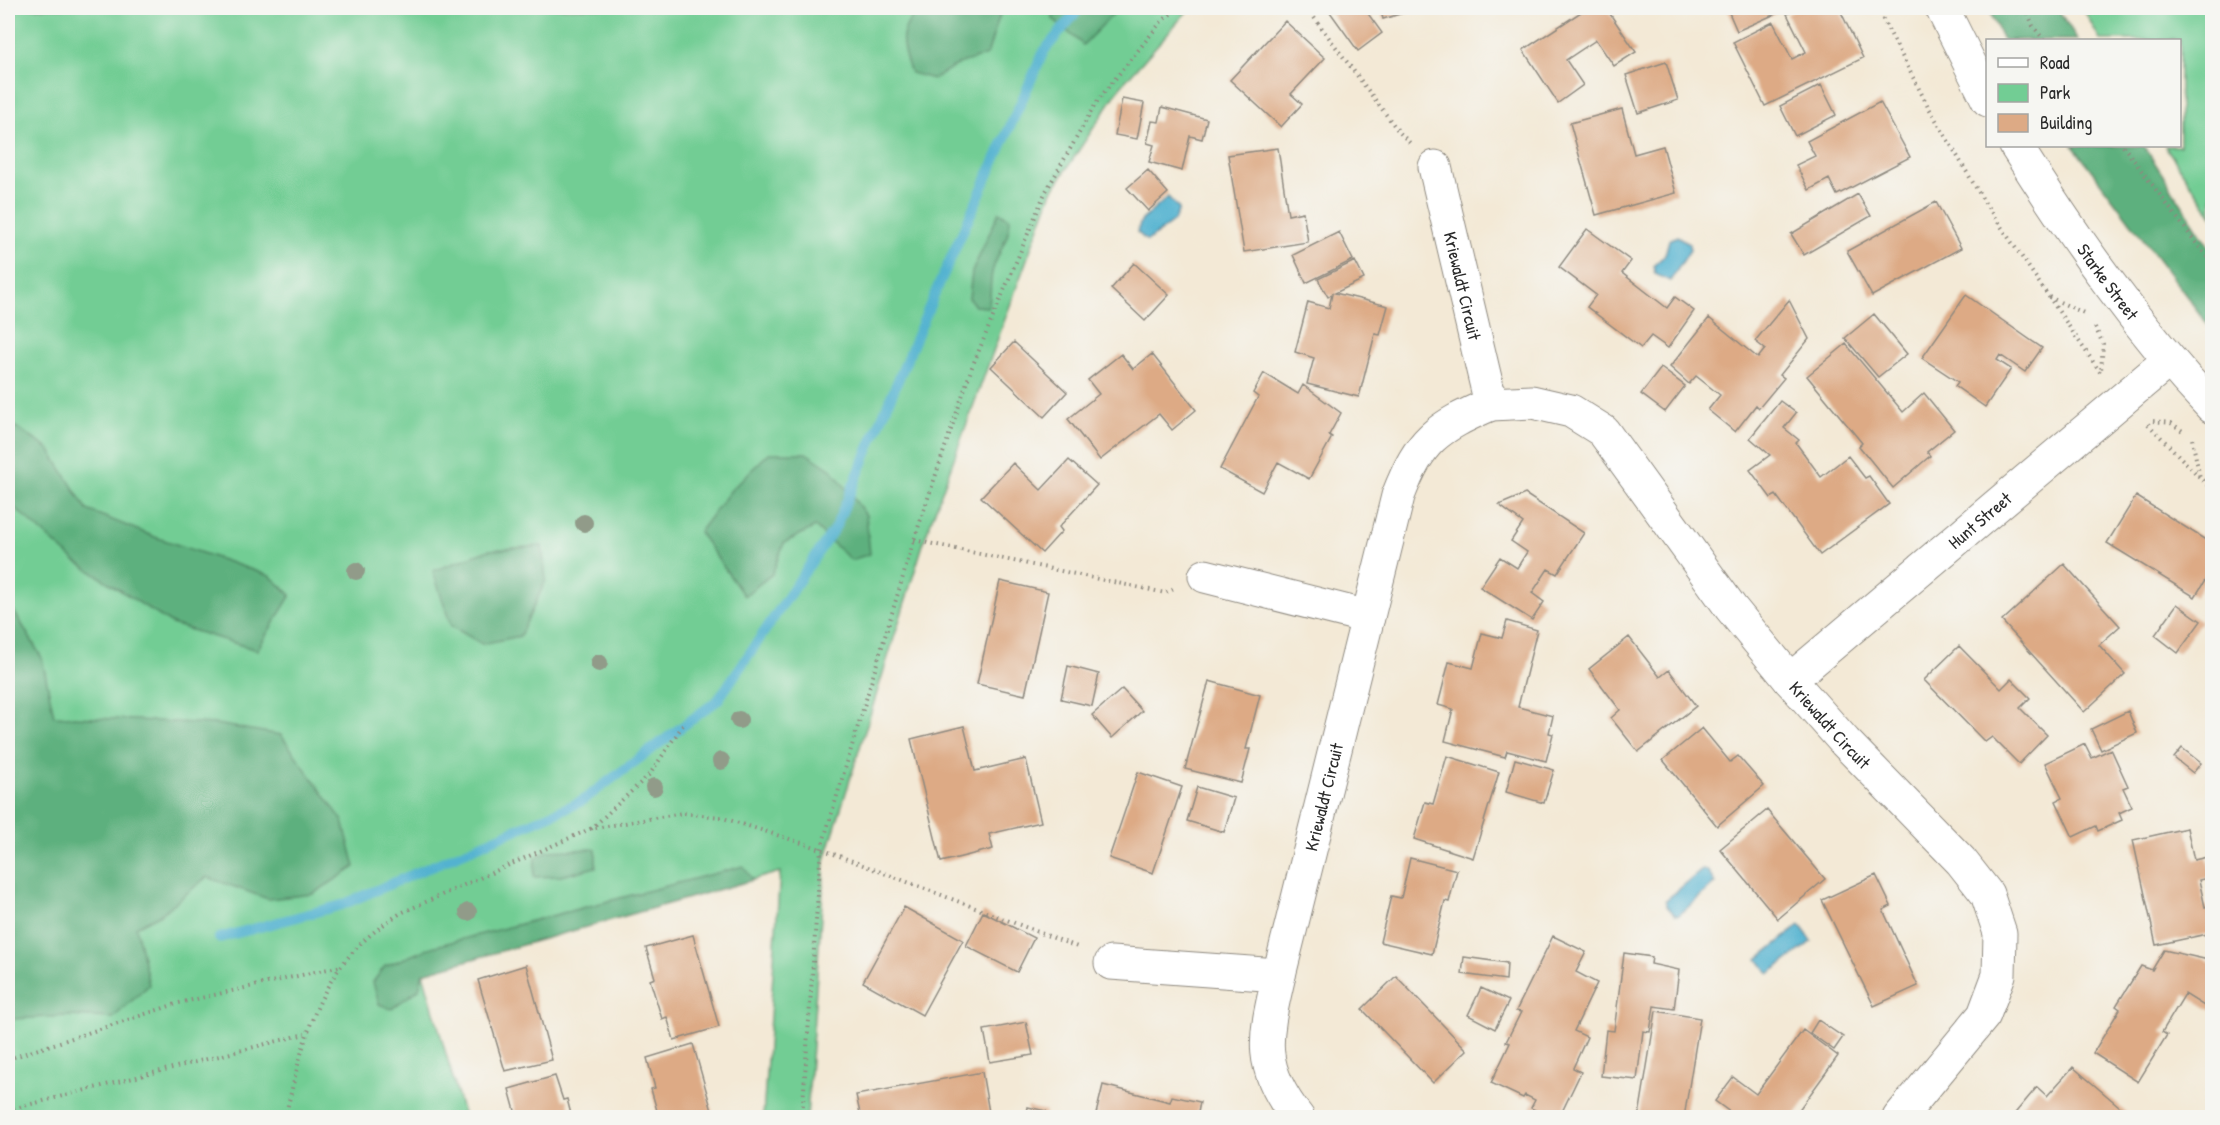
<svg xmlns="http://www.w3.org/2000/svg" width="2220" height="1125" viewBox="0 0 2220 1125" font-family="'Patrick Hand',sans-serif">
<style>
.green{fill:#72cd94;stroke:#4e7c60;stroke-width:1.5}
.forest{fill:#5db07e;stroke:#446e54;stroke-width:1.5}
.water{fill:#52b2d0;stroke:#3e6e7e;stroke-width:1.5}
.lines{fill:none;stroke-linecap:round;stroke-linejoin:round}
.stream{stroke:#52b2d0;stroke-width:10}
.building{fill:#ddaa85}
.minor-casing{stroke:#8f8a80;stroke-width:35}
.tertiary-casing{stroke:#8f8a80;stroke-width:35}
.path{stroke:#8f8a80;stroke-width:4;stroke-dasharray:1.5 4.5;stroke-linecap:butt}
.minor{stroke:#fff;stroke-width:33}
.tertiary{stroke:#fff;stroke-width:33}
.tree{fill:#919b89}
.labels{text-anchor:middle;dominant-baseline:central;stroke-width:4.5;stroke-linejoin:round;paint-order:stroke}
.street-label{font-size:18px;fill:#2b2b2b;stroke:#f6f6f2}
</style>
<rect width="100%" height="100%" fill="#f6f6f2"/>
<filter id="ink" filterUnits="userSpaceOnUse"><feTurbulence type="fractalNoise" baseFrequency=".0167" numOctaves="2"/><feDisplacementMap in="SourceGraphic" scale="12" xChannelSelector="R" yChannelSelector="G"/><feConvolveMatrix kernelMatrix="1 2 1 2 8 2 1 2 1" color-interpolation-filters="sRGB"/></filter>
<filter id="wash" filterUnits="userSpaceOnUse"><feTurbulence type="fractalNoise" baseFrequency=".008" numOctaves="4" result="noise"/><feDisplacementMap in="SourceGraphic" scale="24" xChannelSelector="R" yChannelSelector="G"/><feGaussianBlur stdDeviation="1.35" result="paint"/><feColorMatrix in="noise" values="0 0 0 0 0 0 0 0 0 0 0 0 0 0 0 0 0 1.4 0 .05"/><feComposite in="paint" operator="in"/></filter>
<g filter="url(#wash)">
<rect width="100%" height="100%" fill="#f3e9d6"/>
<path class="green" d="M8,8H1190L1121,86L1052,191L926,535L825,860L807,1117H763L780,872L423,973L464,1117H8Z
M2083,8H2212V215L2165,146H2180V40H2100Z"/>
<path class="forest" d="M920,8H1002L987,55L958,64L933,79L911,73C900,45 897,31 920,8Z
M1056,8H1119L1083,45L1052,18Z
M1988,8H2057L2078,40H2003Z
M2073,146H2144L2212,251V330Z
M999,212L1010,219C1010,238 999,250 993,269C989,280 992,294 988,307L975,306L969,298L972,272Z
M8,422L49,449L87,510L155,537L270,576L291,595L257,650L172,624L75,561L8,502Z
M769,453H806L833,471L866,515L870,554L851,560L815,527L784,543L772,574L744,596L699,532L731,490Z
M542,546L546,580L520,636L482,644L451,626L433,571L489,550Z
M8,601L42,658L54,716L216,724L281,735L343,821L355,867L313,894L268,899L207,877L161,914L136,927L149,985L113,1018L68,1016L12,1019L8,1015Z
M596,849V867L561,876L534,877L535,858L548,851Z
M743,866L753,880L423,973L419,989L391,1009L379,1004L373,982L385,966L432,947Z"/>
<path class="water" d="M1168,197L1179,209L1174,221L1147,241L1137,232L1141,221Z
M1677,236L1690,244V250L1670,281L1655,274L1653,266L1665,255L1669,240Z
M1702,870H1707L1715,883L1679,915H1675L1666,905V900Z
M1800,925L1812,941L1769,974L1758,959Z"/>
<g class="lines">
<path class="stream" d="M219,938L342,905L582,801L718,700L836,526L936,291L1044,51L1080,8"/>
</g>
<g id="blocks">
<path class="building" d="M1336,8H1364L1382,33L1358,51L1330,12Z
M1380,8H1420L1383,19Z
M1587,8H1606L1636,52L1614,66L1596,40L1566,60L1583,85L1558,103L1523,50Z
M1727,8H1789L1737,31Z
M1800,8H1839L1863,58L1765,106L1733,42L1773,22L1792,59L1806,52L1787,14Z
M1285,21L1325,58L1291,94L1302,104L1281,127L1230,80Z
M1666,62L1678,100L1638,113L1626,75Z
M1821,85L1836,115L1795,136L1780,106Z
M1122,99L1144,103L1137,139L1115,135Z
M1880,102L1910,157L1837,195L1829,179L1809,190L1796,165L1815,156L1807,141Z
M1162,107L1207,119L1202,139L1190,136L1182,171L1149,162L1154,145L1147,143L1152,121L1159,122Z
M1622,109L1634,154L1663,146L1676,193L1596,215L1570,123Z
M1278,148L1288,215L1303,212L1308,242L1244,252L1228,155Z
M1148,170L1168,193L1148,211L1127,188Z
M1858,194L1871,216L1804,255L1791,234Z
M1936,202L1961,248L1872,296L1847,251Z
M1587,229L1631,261L1622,273L1667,308L1675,297L1694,311L1668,348L1651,336L1641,348L1587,307L1596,295L1559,267Z
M1339,232L1353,260L1306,283L1293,255Z
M1355,261L1364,279L1335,293L1388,306L1380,335L1375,334L1359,397L1307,384L1314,358L1295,352L1308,302L1329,308L1332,294L1328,297L1318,279Z
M1134,263L1169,295L1145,321L1111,289Z
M1966,295L2042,348L2025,372L2000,355L1997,360L2011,369L1985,407L1955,386L1958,382L1922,358Z
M1789,300L1809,339L1780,375L1784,378L1759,408L1756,405L1735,432L1708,410L1720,395L1696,376L1689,384L1670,367L1709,318L1758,358L1765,349L1755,341Z
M1874,314L1907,354L1878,377L1845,338Z
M1014,342L1067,392L1044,417L991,367Z
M1846,344L1903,412L1924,393L1954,430L1927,452L1930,456L1893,488L1859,446L1862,443L1807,376Z
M1121,354L1133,369L1152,354L1196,410L1172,430L1159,414L1100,460L1068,419L1099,394L1088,380Z
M1661,368L1685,386L1665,412L1641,394Z
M1264,373L1298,394L1303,385L1341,413L1329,435L1332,437L1309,479L1278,462L1262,492L1220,469L1258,397L1253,393Z
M1780,401L1796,413L1784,428L1799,440L1796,443L1821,477L1848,456L1865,478L1869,476L1889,504L1820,555L1776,495L1771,498L1750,470L1770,455L1750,438Z
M1069,460L1097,485L1059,527L1062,531L1042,553L981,497L1013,463L1041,490Z
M1525,494L1584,533L1557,574L1548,569L1532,593L1544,602L1532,620L1480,587L1500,557L1517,568L1527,552L1511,541L1523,523L1499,505Z
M2136,496L2212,544V569L2195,597L2107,543Z
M2064,564L2120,626L2099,645L2125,674L2084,712L2002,621Z
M1000,581L1048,592L1025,695L977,684Z
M2177,604L2201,621L2178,653L2155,635Z
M1507,621L1537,630L1518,707L1553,716L1549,733L1553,734L1546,761L1507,751L1505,757L1445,741L1453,709L1438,705L1449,662L1473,668L1482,633L1502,638Z
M1629,637L1660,677L1669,670L1696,706L1638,752L1611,718L1620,710L1589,669Z
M1959,646L2001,689L2011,679L2030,698L2020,708L2047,735L2019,764L1992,737L1985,742L1924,680Z
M1068,666L1099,674L1092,706L1061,699Z
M1209,681L1260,695L1246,749H1250L1241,783L1185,769Z
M1122,689L1142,711L1112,738L1092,715Z
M2128,711L2137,733L2101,750L2091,729Z
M964,726L975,771L1026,759L1041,822L989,834L993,849L941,862L911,739Z
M1702,728L1730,762L1738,756L1764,786L1717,826L1663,760Z
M2085,744L2092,758L2111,749L2128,786L2123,788L2132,807L2119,813L2122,820L2098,831L2096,826L2073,837L2056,801L2062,798L2045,763Z
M2182,748L2201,763L2193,773L2174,758Z
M1447,756L1499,772L1473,858L1414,839L1425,802L1433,804Z
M1515,759L1554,770L1544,803L1506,792Z
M1138,772L1182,787L1153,873L1109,858Z
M1197,787L1234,798L1224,832L1187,821Z
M1767,810L1825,879L1778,919L1720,849Z
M2187,828L2194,860L2207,857L2212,877L2199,880L2205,907L2212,905V933L2156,945L2133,840Z
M1410,858L1457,870L1449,902L1445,901L1432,954L1380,942L1391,896L1401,898Z
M1876,875L1891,906L1883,910L1918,986L1874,1006L1822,900Z
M904,907L963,940L922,1015L863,982Z
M983,912L1034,938L1017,972L966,946Z
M693,935L719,1027L674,1040L667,1017L662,1019L650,980L655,978L646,948Z
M1553,936L1586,952L1576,972L1597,983L1574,1031L1587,1037L1573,1068L1581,1072L1559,1118H1551L1531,1108L1535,1100L1525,1095L1523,1098L1491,1083L1510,1043L1506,1042L1521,1012L1516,1011Z
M2164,950L2204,959L2212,964V1011L2185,994L2162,1032L2167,1035L2138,1082L2093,1053L2120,1009L2116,1006L2141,966L2152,970Z
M1624,953L1652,957L1651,964L1679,970L1674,1009L1654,1006L1650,1032L1643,1031L1637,1080L1601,1076L1606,1030L1614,1031Z
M1464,957L1507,963L1506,980L1462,974Z
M526,965L552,1060L505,1071L478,980Z
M1396,976L1467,1050L1433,1083L1362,1009Z
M1481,988L1509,1001L1495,1029L1468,1015Z
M1656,1011L1700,1018L1684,1118L1639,1116Z
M1818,1020L1843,1037L1834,1050L1810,1033Z
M1026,1022L1033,1055L990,1062L984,1030Z
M1803,1030L1838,1056L1793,1118H1738L1715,1101L1733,1077L1756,1094Z
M693,1044L714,1118H659L651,1089L655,1088L647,1058Z
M2073,1067L2126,1112L2121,1118H2011L2037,1087L2047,1096Z
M982,1072L990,1118H861L856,1095Z
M555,1076L563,1100L567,1099L572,1118H517L509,1089Z
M1103,1085L1170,1102L1172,1096L1200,1102L1197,1118H1095Z
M1028,1107L1046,1111L1044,1118H1026Z"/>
</g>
</g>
<g filter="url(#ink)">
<use href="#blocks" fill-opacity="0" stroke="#8f8a80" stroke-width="1.5"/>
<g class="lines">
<g class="minor-casing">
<g id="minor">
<path id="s1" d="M1435,167L1491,404L1532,402L1571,411L1603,431L1731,608L1790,680L1845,742L1961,861L1987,894L2000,933L1999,975L1984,1015L1899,1118"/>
<path d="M1205,576L1368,617"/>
<path id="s2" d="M1790,680L2168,361"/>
<path id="s3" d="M1111,963L1279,975L1398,496C1420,439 1436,428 1491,404"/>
<path d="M1279,975C1265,1036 1256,1065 1298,1118"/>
</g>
</g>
<g class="tertiary-casing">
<g id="tertiary">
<path d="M1942,8L1988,100"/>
<path id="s4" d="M2016,146C2074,238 2137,328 2212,407"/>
</g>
</g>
<path class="path" d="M1307,8L1399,132L1410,143
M1877,8L1929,108L1985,203L2100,372
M2026,8L2033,26L2044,40
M2123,146L2212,264
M2049,297L2086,314
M2095,327L2103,344L2101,371
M2153,421L2171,423L2184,432
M2148,424L2212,490
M2192,439L2200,478
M914,540L1165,593L1174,589
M591,829L650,774L683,725
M8,1059L179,1003L341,966
M8,1110L305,1034
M285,1118C306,1030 319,963 401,913L590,829L683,813L720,817L821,849L1080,948
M802,1118L821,849L914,540L972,367L1045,193L1098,100L1161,22L1178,8"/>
<use href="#minor" class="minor"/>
<use href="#tertiary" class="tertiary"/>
</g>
<g class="tree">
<circle cx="584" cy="523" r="9"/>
<circle cx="356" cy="571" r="9"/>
<circle cx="599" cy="663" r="9"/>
<circle cx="739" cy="720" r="9"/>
<circle cx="721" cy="761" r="9"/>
<circle cx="654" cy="787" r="9"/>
<circle cx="468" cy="912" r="9"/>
</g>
</g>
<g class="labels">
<g class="street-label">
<text stroke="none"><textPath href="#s4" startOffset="164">Starke Street</textPath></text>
<text stroke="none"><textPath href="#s1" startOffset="122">Kriewaldt Circuit</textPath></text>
<text stroke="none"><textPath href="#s2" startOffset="248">Hunt Street</textPath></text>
<text stroke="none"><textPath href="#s1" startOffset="734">Kriewaldt Circuit</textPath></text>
<text stroke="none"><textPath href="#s3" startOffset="352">Kriewaldt Circuit</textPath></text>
</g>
</g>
<rect width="2220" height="1125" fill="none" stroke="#f6f6f2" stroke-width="30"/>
<rect x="1986" y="39" width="195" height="108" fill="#f6f6f2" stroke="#a5a5a2" stroke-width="1.5"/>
<rect x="1998" y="58" width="30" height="9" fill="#ffffff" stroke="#a5a5a2" stroke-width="1.5"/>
<text x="2040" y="69" font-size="18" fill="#2b2b2b">Road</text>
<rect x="1998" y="84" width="30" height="18" fill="#72cd94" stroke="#a5a5a2" stroke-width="1.5"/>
<text x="2040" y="99" font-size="18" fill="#2b2b2b">Park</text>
<rect x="1998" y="114" width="30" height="18" fill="#ddaa85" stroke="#a5a5a2" stroke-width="1.5"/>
<text x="2040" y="129" font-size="18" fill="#2b2b2b">Building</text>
</svg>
